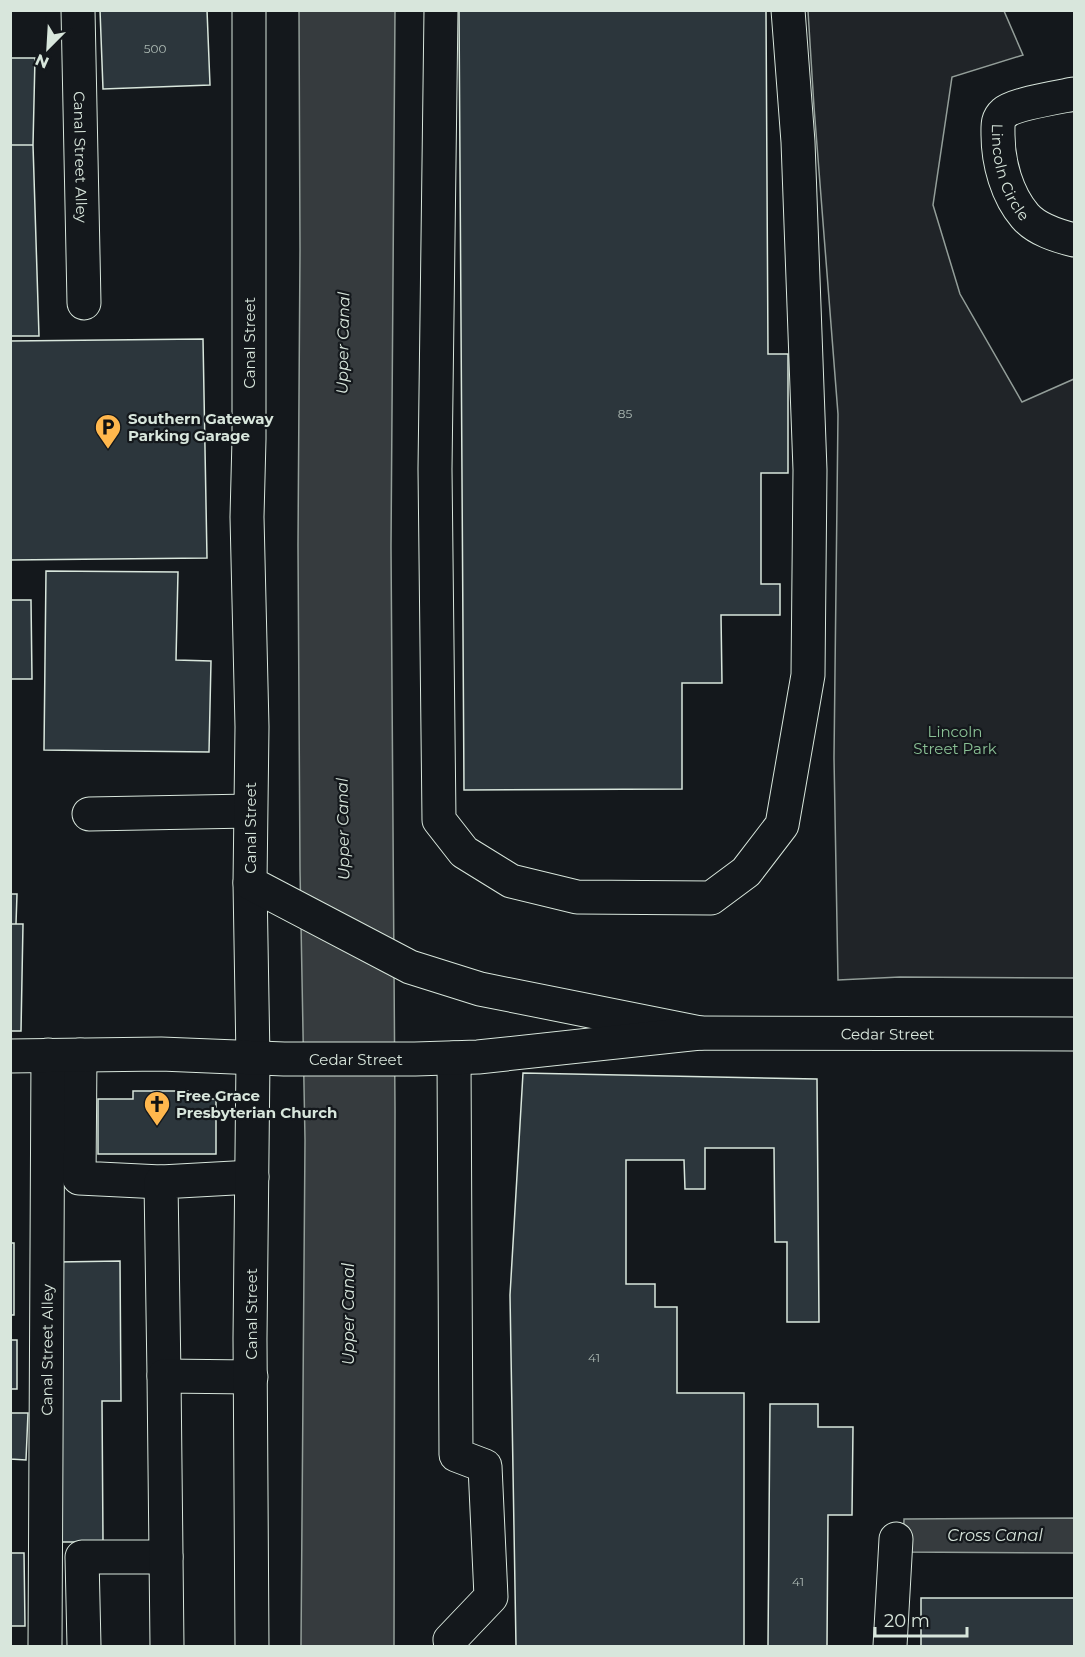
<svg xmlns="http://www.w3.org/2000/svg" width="1085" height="1657" viewBox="0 0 1085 1657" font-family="Montserrat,sans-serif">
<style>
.green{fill:#202428;stroke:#939e99;stroke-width:1.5}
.water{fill:#363b3e;stroke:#939e99;stroke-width:1.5}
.building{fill:#2c363c;stroke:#d8e6dc;stroke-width:1.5}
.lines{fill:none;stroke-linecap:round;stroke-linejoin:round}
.minor-casing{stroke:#d8e6dc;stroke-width:35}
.major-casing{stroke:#d8e6dc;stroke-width:35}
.highway-casing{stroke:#d8e6dc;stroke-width:35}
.minor{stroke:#14181c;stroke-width:33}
.major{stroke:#14181c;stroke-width:33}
.highway{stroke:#14181c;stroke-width:33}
.labels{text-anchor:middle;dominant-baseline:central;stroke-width:4.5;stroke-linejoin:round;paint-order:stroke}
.number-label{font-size:12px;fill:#adbab4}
.street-label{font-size:15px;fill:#d8e6dc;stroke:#14181c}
.poi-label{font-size:15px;font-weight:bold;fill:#d8e6dc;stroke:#14181c;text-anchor:start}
.park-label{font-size:15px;fill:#8ac095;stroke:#14181c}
.water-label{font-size:16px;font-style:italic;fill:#d8e6dc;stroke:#14181c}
</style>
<rect width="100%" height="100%" fill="#14181c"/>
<path class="green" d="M808,11H1004L1023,55L952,77L933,205L960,294L1022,402L1074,379V978L900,977L838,980L834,758L838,414L814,107Z"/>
<path class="water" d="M299,11H395L391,547L395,1109L394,1646H301L305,1140L300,870L298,545L300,250Z
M1074,1518V1553L903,1552L904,1519Z"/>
<path class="building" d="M100,10H207L210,85L103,89Z
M459,10H766L768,354H788V473H761V584H780V615H721L722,683H682V789L464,790Z
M10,58H35L33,145H10Z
M10,145H33L39,336H10Z
M203,339L207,558L10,560V341Z
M46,571L178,572L176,660L211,661L209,752L44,750Z
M10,600H31L32,679H10Z
M10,894H17L16,924H10Z
M10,924H23L21,1031H10Z
M523,1073L817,1079L819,1322H787V1242H775L774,1148H705V1189H685L684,1160H626V1284H655V1307H677V1393H744V1646H516L510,1295Z
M133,1091H188V1099H216V1154H98V1099H133Z
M10,1243H14V1315H10Z
M120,1261L121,1401H102L103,1542H60L58,1262Z
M10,1340H17V1389H10Z
M770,1404H818V1427H853L852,1515H828L827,1646H768Z
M10,1413H28L26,1460L10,1459Z
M10,1553H24L25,1626H10Z
M921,1598H1074V1646H921Z"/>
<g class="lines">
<g class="minor-casing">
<g id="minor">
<path id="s1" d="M78,10L84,303"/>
<path d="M441,10L435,469L439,820L464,852L511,881L577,897L711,898L746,872L782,825L808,675L810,470L798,142L788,10"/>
<path id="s2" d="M1074,94C1059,97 1014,104 1004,113C997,119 998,126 998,135C998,163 1007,195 1025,216C1037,230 1058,236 1074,240"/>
<path d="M89,814L250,811"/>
<path d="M80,1055L79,1178L161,1182"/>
<path d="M164,1376L161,1182L252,1177"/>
<path id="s3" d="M45,1646L48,1055"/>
<path d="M84,1646L82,1557H166"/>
<path d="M167,1646L164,1376L251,1377"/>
<path d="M451,1646L450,1640L491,1597L485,1466L456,1455L454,1058"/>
<path d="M890,1646L896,1539"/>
</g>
</g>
<g class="major-casing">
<path id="major" d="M250,883L253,1059L250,1339L252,1646"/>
</g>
<g class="highway-casing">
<g id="highway">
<path d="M249,10V439L247,517L252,727L250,883L410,967L480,989L700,1033"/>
<path id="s4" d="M10,1056L161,1054L284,1059H415L478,1057L700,1033L1074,1034"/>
</g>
</g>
<use href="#minor" class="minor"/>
<use href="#major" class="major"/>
<use href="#highway" class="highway"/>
</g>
<defs>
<g id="parking-pin" transform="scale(1.35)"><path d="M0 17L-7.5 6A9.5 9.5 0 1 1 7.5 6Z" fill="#ffb74d" stroke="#14181c"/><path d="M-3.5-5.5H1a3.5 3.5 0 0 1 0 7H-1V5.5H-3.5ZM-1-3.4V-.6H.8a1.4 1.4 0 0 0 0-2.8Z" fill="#111"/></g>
<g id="church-pin" transform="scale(1.35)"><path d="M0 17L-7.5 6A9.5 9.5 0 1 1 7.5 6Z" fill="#ffb74d" stroke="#14181c"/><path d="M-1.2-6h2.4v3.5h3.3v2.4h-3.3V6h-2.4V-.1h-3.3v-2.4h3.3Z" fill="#111"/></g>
</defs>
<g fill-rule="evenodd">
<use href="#parking-pin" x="108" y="427"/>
<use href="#church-pin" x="157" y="1104"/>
</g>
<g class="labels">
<g class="number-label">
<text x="155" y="48">500</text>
<text x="625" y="413">85</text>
<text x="594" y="1357">41</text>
<text x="798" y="1581">41</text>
</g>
<g class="street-label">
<text stroke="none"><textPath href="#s1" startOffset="147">Canal Street Alley</textPath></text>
<text stroke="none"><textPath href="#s2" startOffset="136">Lincoln Circle</textPath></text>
<text transform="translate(249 343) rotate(-90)">Canal Street</text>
<text transform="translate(250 828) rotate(-90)">Canal Street</text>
<text stroke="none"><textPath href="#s4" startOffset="879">Cedar Street</textPath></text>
<text stroke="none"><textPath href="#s4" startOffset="346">Cedar Street</textPath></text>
<text transform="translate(251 1314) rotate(-90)">Canal Street</text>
<text stroke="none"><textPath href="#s3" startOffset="296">Canal Street Alley</textPath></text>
</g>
<g class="poi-label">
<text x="128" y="418">Southern Gateway<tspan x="128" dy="17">Parking Garage</tspan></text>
<text x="176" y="1095">Free Grace<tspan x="176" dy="17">Presbyterian Church</tspan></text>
</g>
<g class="park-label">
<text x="955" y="731">Lincoln<tspan x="955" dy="17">Street Park</tspan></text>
</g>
<g class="water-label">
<text transform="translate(343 343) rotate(-89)">Upper Canal</text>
<text transform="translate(343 829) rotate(-91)">Upper Canal</text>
<text transform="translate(348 1314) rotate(-90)">Upper Canal</text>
<text x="995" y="1535">Cross Canal</text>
</g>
</g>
<rect width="1085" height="1657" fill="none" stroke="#d8e6dc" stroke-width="24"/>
<g transform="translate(48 48) rotate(204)" stroke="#14181c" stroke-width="4.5" paint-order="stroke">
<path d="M0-4.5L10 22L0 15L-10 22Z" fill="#d8e6dc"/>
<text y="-9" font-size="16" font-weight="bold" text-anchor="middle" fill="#d8e6dc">N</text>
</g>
<path d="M875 1627v9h92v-9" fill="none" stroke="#d8e6dc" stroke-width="3"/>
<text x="884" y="1627" font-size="18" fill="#d8e6dc" stroke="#14181c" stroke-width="4.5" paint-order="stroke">20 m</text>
</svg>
